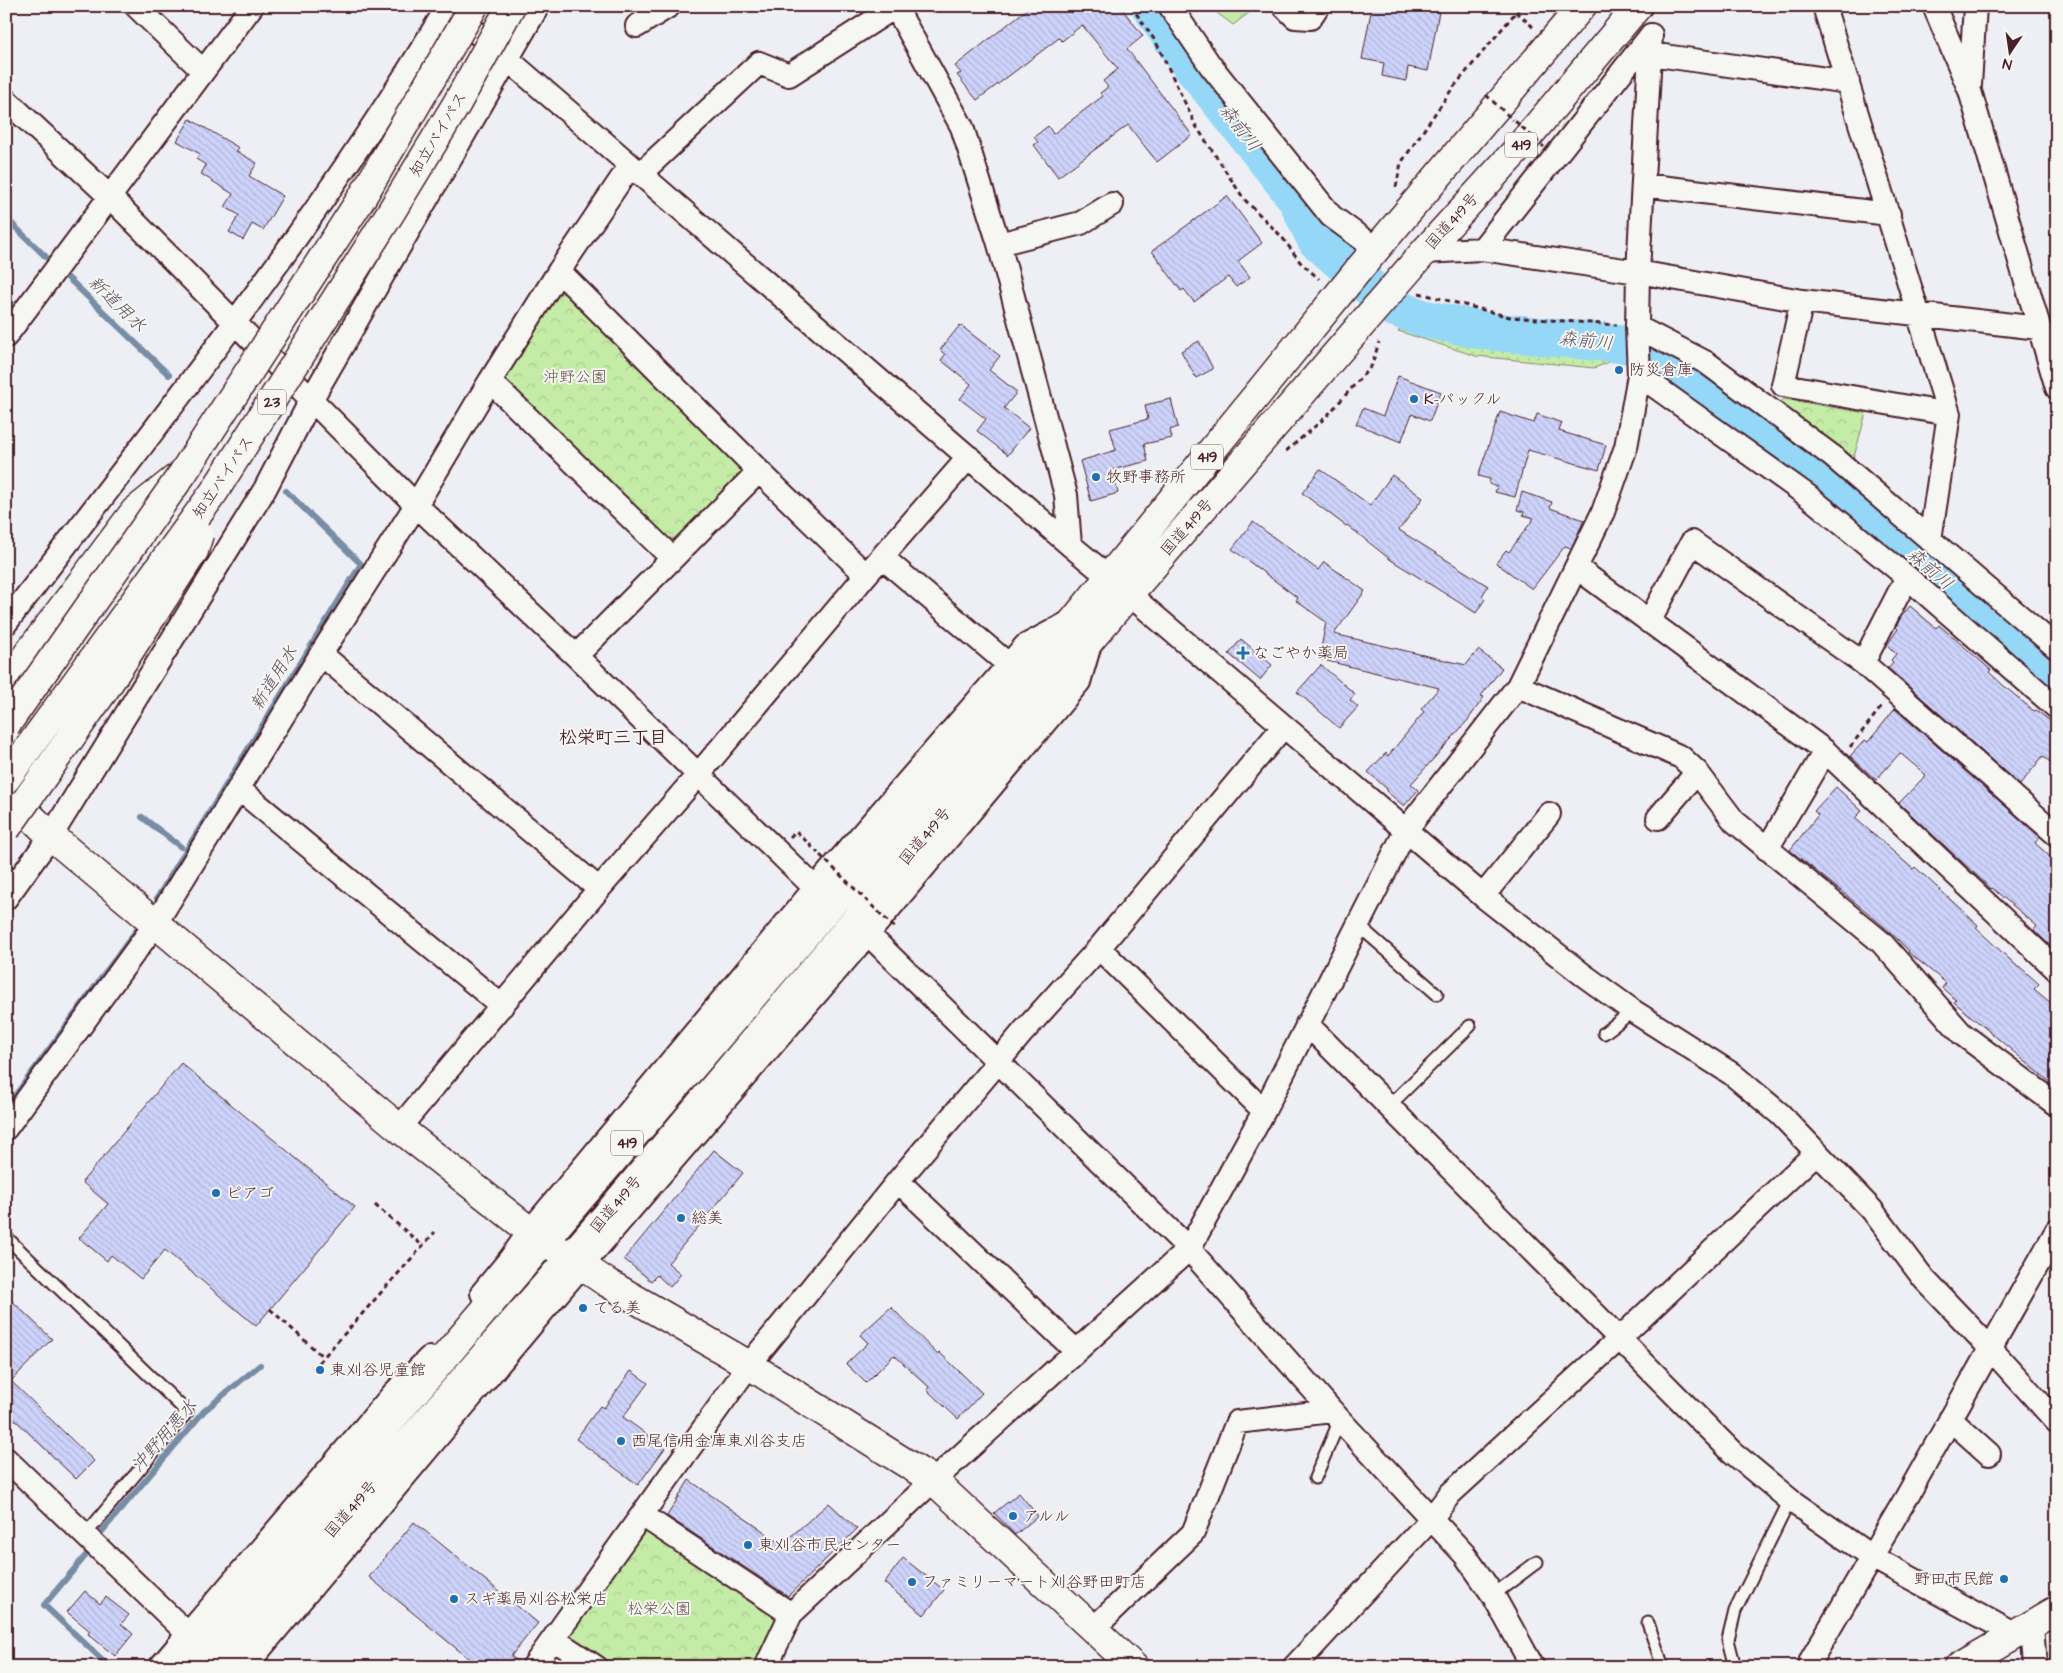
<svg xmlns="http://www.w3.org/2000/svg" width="2063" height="1673" viewBox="0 0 2063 1673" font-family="'Architects Daughter','Klee One',sans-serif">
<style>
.grass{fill:url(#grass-dots);stroke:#878669}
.forest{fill:url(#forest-crowns);stroke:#878669}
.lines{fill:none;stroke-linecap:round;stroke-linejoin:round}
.stream{stroke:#778da5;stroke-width:6}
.river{stroke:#95d7f7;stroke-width:38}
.building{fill:url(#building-back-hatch);stroke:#4a1f2b}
.lane-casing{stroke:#4a1f2b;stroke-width:15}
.street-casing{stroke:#4a1f2b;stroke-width:26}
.secondary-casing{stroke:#4a1f2b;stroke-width:31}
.highway-casing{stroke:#4a1f2b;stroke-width:31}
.path{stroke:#4a1f2b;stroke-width:3;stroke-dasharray:5 4;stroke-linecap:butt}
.lane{stroke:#f6f6f2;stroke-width:11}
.street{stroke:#f6f6f2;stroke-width:22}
.secondary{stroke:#f6f6f2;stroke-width:28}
.highway{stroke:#f6f6f2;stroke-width:28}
.highway-bridge-casing{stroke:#4a1f2b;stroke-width:31;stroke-linecap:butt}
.path-bridge{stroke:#4a1f2b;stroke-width:3;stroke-dasharray:5 4;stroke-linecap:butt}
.highway-bridge{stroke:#f6f6f2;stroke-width:28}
.poi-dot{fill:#1f6fb2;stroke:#f6f6f2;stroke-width:2}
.labels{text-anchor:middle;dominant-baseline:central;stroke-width:4;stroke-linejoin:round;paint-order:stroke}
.shield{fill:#f6f6f2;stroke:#7e6067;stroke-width:1}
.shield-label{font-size:15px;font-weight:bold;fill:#4a1f2b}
.street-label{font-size:16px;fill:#4a1f2b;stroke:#f6f6f2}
.poi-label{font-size:16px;fill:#4a1f2b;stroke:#f6f6f2;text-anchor:start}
.park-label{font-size:16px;fill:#68524a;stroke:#f6f6f2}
.water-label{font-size:18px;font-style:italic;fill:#5d4d5e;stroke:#f6f6f2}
.neighbourhood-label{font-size:18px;font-weight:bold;fill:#4a1f2b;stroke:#f6f6f2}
</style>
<defs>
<pattern id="grass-dots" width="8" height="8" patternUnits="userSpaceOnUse" patternTransform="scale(1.25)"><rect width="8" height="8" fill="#c4eca7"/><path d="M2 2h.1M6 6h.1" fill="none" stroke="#aaca90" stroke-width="1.8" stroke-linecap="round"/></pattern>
<pattern id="forest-crowns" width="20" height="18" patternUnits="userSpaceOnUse" patternTransform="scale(1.25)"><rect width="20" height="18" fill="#c4eca7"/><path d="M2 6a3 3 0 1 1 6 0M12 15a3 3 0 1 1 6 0" fill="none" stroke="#aaca90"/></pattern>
<pattern id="building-back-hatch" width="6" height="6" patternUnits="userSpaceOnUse" patternTransform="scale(1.25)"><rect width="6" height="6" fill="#cdd3fb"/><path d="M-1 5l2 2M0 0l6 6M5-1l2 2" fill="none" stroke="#b2b5d7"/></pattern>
</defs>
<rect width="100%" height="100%" fill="#eeeff4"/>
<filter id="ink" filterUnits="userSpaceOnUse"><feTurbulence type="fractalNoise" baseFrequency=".02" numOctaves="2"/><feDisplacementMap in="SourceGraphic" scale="10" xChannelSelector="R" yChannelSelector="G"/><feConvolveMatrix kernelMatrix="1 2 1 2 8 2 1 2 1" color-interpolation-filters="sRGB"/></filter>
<g filter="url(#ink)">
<path class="grass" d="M1417,321L1486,335L1609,346L1617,359L1594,368L1476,356L1398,331Z"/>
<path class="forest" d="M1219,6H1258L1233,25L1217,13Z
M555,293L565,294L742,465L741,475L676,539L666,538L507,384L506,372Z
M1784,399L1866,413L1851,468L1774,409Z
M645,1530L778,1619L757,1667H611L566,1637Z"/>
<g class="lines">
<path class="stream" d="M6,218L47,258
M66,276L169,375
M142,817L181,847
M157,898L361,564L286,491
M6,1108L138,928
M99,1535L204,1411L260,1365
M87,1554L44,1605L110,1667"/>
<path class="river" d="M1150,6L1186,59L1296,198L1316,240L1392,307L1425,319L1486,331L1631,345L1664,358L1694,378L1820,474L2057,677"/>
</g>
<path class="building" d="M1031,6H1120L1143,36L1127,49L1192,135L1157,162L1128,125L1058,177L1034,145L1038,142L1034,137L1048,126L1053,134L1103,96L1100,93L1108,87L1103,81L1118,69L1082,25L1062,41L1059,38L977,100L957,75L961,73L955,66Z
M1372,6H1440L1428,71L1408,67L1406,81L1382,76L1384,63L1362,59Z
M190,119L239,148L236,151L257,163L249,176L283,196L263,230L252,224L243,240L229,232L239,215L225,207L233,194L201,174L206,165L196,159L200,154L177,141Z
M1227,196L1262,243L1238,261L1250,277L1236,287L1228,277L1194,302L1184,289L1181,291L1152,251Z
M960,325L1000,356L989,370L1017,392L1004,408L1029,428L1008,455L977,431L986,419L960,399L971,384L941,360L945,355L940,350Z
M1199,341L1213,369L1196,378L1181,351Z
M1398,376L1441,392L1430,421L1412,414L1401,442L1356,424L1363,408L1383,416Z
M1171,399L1178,427L1170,430L1172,438L1144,444L1148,461L1112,470L1118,493L1091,501L1080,461L1116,450L1110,429L1148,419L1145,405Z
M1500,412L1534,423L1537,414L1562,423L1559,431L1606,445L1599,470L1528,450L1515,497L1495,492L1497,487L1489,484L1490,479L1478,476Z
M1320,469L1370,505L1392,475L1423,498L1399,530L1488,586L1482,596L1485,599L1476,613L1391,560L1347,525L1346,526L1302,493Z
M1522,492L1552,502L1550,508L1584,520L1571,548L1565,546L1532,589L1496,563L1506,550L1509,552L1534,518L1523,515L1524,512L1517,510Z
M1253,522L1318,570L1324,562L1365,591L1334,634L1466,665L1478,650L1502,668L1481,696L1484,697L1468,720L1411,784L1418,790L1404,806L1386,791L1387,789L1368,772L1386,753L1388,756L1424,712L1421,709L1439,688L1319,659L1326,622L1296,601L1298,598L1232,549Z
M1910,606L1936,628L1939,625L1991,670L1989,672L2004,686L2034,711L2036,710L2057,726V768L2043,756L2020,785L1888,668L1893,662L1891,660L1896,654L1887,645L1898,629L1896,627L1901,617Z
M1241,639L1272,665L1260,680L1229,654Z
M1321,665L1355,694L1350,700L1358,707L1339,728L1297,692Z
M1895,709L2040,837L2035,843L2057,863V952L2034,930L2037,926L1992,888L1991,889L1899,803L1926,775L1900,753L1876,780L1850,756L1865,740L1868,742Z
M1836,787L1862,811L1855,818L1913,869L1915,867L1978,925L1976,928L2019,968L2020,967L2039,984L2034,989L2057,1008V1088L1954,1002L1956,1000L1942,988L1946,983L1908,952L1909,951L1891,933L1867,912L1790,850L1818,815L1814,811Z
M181,1063L355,1207L256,1326L165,1250L141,1279L111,1255L107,1261L79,1238L108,1204L82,1182Z
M714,1150L743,1173L668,1263L681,1274L670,1287L657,1275L651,1281L624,1259Z
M6,1295L52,1339L11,1381L94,1461L76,1479L6,1411Z
M891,1307L937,1354L939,1352L982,1393L958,1419L927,1390L929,1387L894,1355L866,1383L846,1364L868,1343L860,1335Z
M631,1371L648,1383L623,1417L665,1448L638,1485L576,1439L600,1406L604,1408Z
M689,1480L782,1544L829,1503L857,1529L788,1596L667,1516Z
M1019,1493L1038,1516L1015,1535L994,1513Z
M414,1522L538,1623L511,1656L521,1664L520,1667H479L369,1577Z
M903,1558L944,1590L924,1615L884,1583Z
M85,1591L100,1604L106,1597L129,1615L121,1624L133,1634L115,1656L88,1634L90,1631L67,1612Z"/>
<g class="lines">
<g class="lane-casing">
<path id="lane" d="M1359,926L1437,994
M1604,1033L1633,1011
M1389,1106L1470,1026
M6,1237L187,1412L86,1534
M1315,1478L1340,1420
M1493,1595L1537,1562
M1648,1623L1663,1667
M1735,1667L1728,1640L1735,1611L1790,1500"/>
</g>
<g class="street-casing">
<path id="street" d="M136,6L203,71
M446,6L1070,545L1110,578L1483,896L1582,974L1633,1011L1732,1074L1780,1114L1872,1210L1924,1279L1990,1348L2057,1422
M895,6L962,127L999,244L1066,495L1070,545
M1170,6L1210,65L1331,216L1368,243
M1284,6L1295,17L1310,18L1318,6
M1824,6L1949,414L1930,540
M1934,6L1970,91L2057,388
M637,26L669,6
M1650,54L1848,82
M1970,85L1975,6
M6,100L109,196L416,505L576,656L815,888
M640,174L759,63L789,75L895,7
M1643,185L1889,214
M999,244L1081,223L1112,204
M1482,249L1638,272L1802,301L2039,328
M1424,252L1482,249L1651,35
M559,271L759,471L866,575
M1802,301L1783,385L1949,414
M1637,327L1707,363L1832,456L2057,648
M6,336L252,6
M1639,375L1808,496L1907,577L2057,708
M490,381L672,558
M883,558L1009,665
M1577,568L1825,751L2057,970
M1649,622L1692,542L1863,663L2057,835
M6,623C160,422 318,224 448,6
M321,654L599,889
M576,656L759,471
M1863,663L1907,577
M1518,686L1681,757L1697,772L1734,821L1881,942L1962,1034L2057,1105
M239,789L502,1006
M1658,818L1697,772
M1767,849L1825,751
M1483,896L1549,814
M6,898L51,836L265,489L311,400L538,6
M868,934L1189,1249L1340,1420L1465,1555L1493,1595L1533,1667
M1099,948L1264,1111
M1307,1024L1732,1452L1790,1500L1872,1557L2016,1635
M6,1128L156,923L321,654L416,505L490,381L559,271L630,166
M399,1128L599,889L698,775L866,575L969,457
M898,1181L1076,1351
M482,1293L510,1259L530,1231L815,888L1025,646L1068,623
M1950,1419L1989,1454
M6,1459L188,1634L160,1667
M642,1515L791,1614
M2032,1625L2035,1667
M1093,1629L1193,1533L1237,1422L1332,1411
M188,1634L394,1393L429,1358
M553,1639L596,1667
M245,1667L560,1291L868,934L1079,682L1091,641
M533,1667L749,1365L898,1181L1023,1032L1099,948L1283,727
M766,1667L791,1614L922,1491L1189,1249L1264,1111L1406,830L1518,686L1603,512L1626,447L1639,375L1637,327L1638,272L1651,35
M1294,1667L1431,1519L1450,1494L1620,1338L1816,1153
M1812,1667L1811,1660L1906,1498L2057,1230"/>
</g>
<g class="secondary-casing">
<path id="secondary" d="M6,793L51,836L399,1128L530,1231L606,1282L749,1365L933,1480L1134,1667
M1959,1667L2057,1610"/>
</g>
<g class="highway-casing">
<path id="highway" d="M6,683L135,511L175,479
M180,1667L1075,619L1360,268L1582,6
M213,1667L605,1217L1129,594L1424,252L1515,152L1638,6"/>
</g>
<path class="path" d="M1131,6L1156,42L1196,126L1244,199L1282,237L1300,262L1319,279
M1516,12L1532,26L1530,28
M1396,187L1401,163L1452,89L1521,6
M1419,293L1510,317L1617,325
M1286,451L1326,417L1372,365L1379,342
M1850,747L1882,706
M790,837L796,831L818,853
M375,1205L423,1246
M270,1309L323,1357
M313,1369L435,1232"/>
<use href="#lane" class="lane"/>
<use href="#street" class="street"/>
<use href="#secondary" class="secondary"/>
<use href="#highway" class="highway"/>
<g class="highway-bridge-casing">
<path id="highway-bridge" d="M6,725L183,473L361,199L474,6
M6,779L214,492L391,212L456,105L511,6
M6,829L105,689L194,551L199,534"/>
</g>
<path class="path-bridge" d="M1486,95L1513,120
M1515,121L1544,147
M820,855L897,930"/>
<use href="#highway-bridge" class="highway-bridge"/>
</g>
</g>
<g class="poi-dot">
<circle cx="1619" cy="370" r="5"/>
<circle cx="1414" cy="399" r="5"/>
<circle cx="1096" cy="477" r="5"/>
<path d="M1240.5 645.5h5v5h5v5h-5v5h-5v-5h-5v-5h5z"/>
<circle cx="216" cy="1193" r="5"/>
<circle cx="681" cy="1218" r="5"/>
<circle cx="583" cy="1308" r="5"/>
<circle cx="320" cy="1370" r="5"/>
<circle cx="621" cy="1441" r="5"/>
<circle cx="1013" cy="1516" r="5"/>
<circle cx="748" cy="1545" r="5"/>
<circle cx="2004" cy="1579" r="5"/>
<circle cx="912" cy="1582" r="5"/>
<circle cx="454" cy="1599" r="5"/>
</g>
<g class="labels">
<g class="shield">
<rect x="1505" y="132.5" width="32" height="25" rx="4"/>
<rect x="258" y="389.5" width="28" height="25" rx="4"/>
<rect x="1191" y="444.5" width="32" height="25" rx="4"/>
<rect x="611" y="1130.5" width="32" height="25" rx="4"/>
</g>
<g class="shield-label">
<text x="1521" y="145">419</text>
<text x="272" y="402">23</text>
<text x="1207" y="457">419</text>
<text x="627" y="1143">419</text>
</g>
<g class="street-label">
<text transform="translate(438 134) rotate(-59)">知立バイパス</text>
<text transform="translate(1452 221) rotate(-48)">国道419号</text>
<text transform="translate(223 477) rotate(-56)">知立バイパス</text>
<text transform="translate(1187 527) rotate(-49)">国道419号</text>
<text transform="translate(925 836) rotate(-50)">国道419号</text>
<text transform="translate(616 1204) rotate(-50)">国道419号</text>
<text transform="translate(351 1509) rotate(-49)">国道419号</text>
</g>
<g class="poi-label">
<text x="1629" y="370">防災倉庫</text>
<text x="1424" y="399">K-パックル</text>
<text x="1106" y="477">牧野事務所</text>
<text x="1253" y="653">なごやか薬局</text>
<text x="226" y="1193">ピアゴ</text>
<text x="691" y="1218">総美</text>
<text x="593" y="1308">てる美</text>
<text x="330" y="1370">東刈谷児童館</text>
<text x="631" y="1441">西尾信用金庫東刈谷支店</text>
<text x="1023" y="1516">アルル</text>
<text x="758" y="1545">東刈谷市民センター</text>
<text x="1994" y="1579" text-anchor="end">野田市民館</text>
<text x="922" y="1582">ファミリーマート刈谷野田町店</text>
<text x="464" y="1599">スギ薬局刈谷松栄店</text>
</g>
<g class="park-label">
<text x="575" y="377">沖野公園</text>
<text x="659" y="1609">松栄公園</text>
</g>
<g class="water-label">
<text transform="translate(1240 128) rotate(52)">森前川</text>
<text transform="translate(117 304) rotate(44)">新道用水</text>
<text transform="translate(1586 341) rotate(6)">森前川</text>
<text transform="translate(1930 569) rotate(41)">森前川</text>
<text transform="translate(274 678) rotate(-58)">新道用水</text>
<text transform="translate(164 1436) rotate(-49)">沖野用悪水</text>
</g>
<g class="neighbourhood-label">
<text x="613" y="737">松栄町三丁目</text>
</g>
</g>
<rect width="2063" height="1673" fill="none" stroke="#f6f6f2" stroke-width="25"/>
<rect x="12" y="12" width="2038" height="1648" fill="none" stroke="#4a1f2b" stroke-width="2" filter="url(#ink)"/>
<g transform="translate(2010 52) rotate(193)" stroke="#f6f6f2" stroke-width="4" paint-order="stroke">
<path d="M0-4L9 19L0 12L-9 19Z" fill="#4a1f2b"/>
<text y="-8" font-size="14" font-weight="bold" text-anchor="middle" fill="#4a1f2b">N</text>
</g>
</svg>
